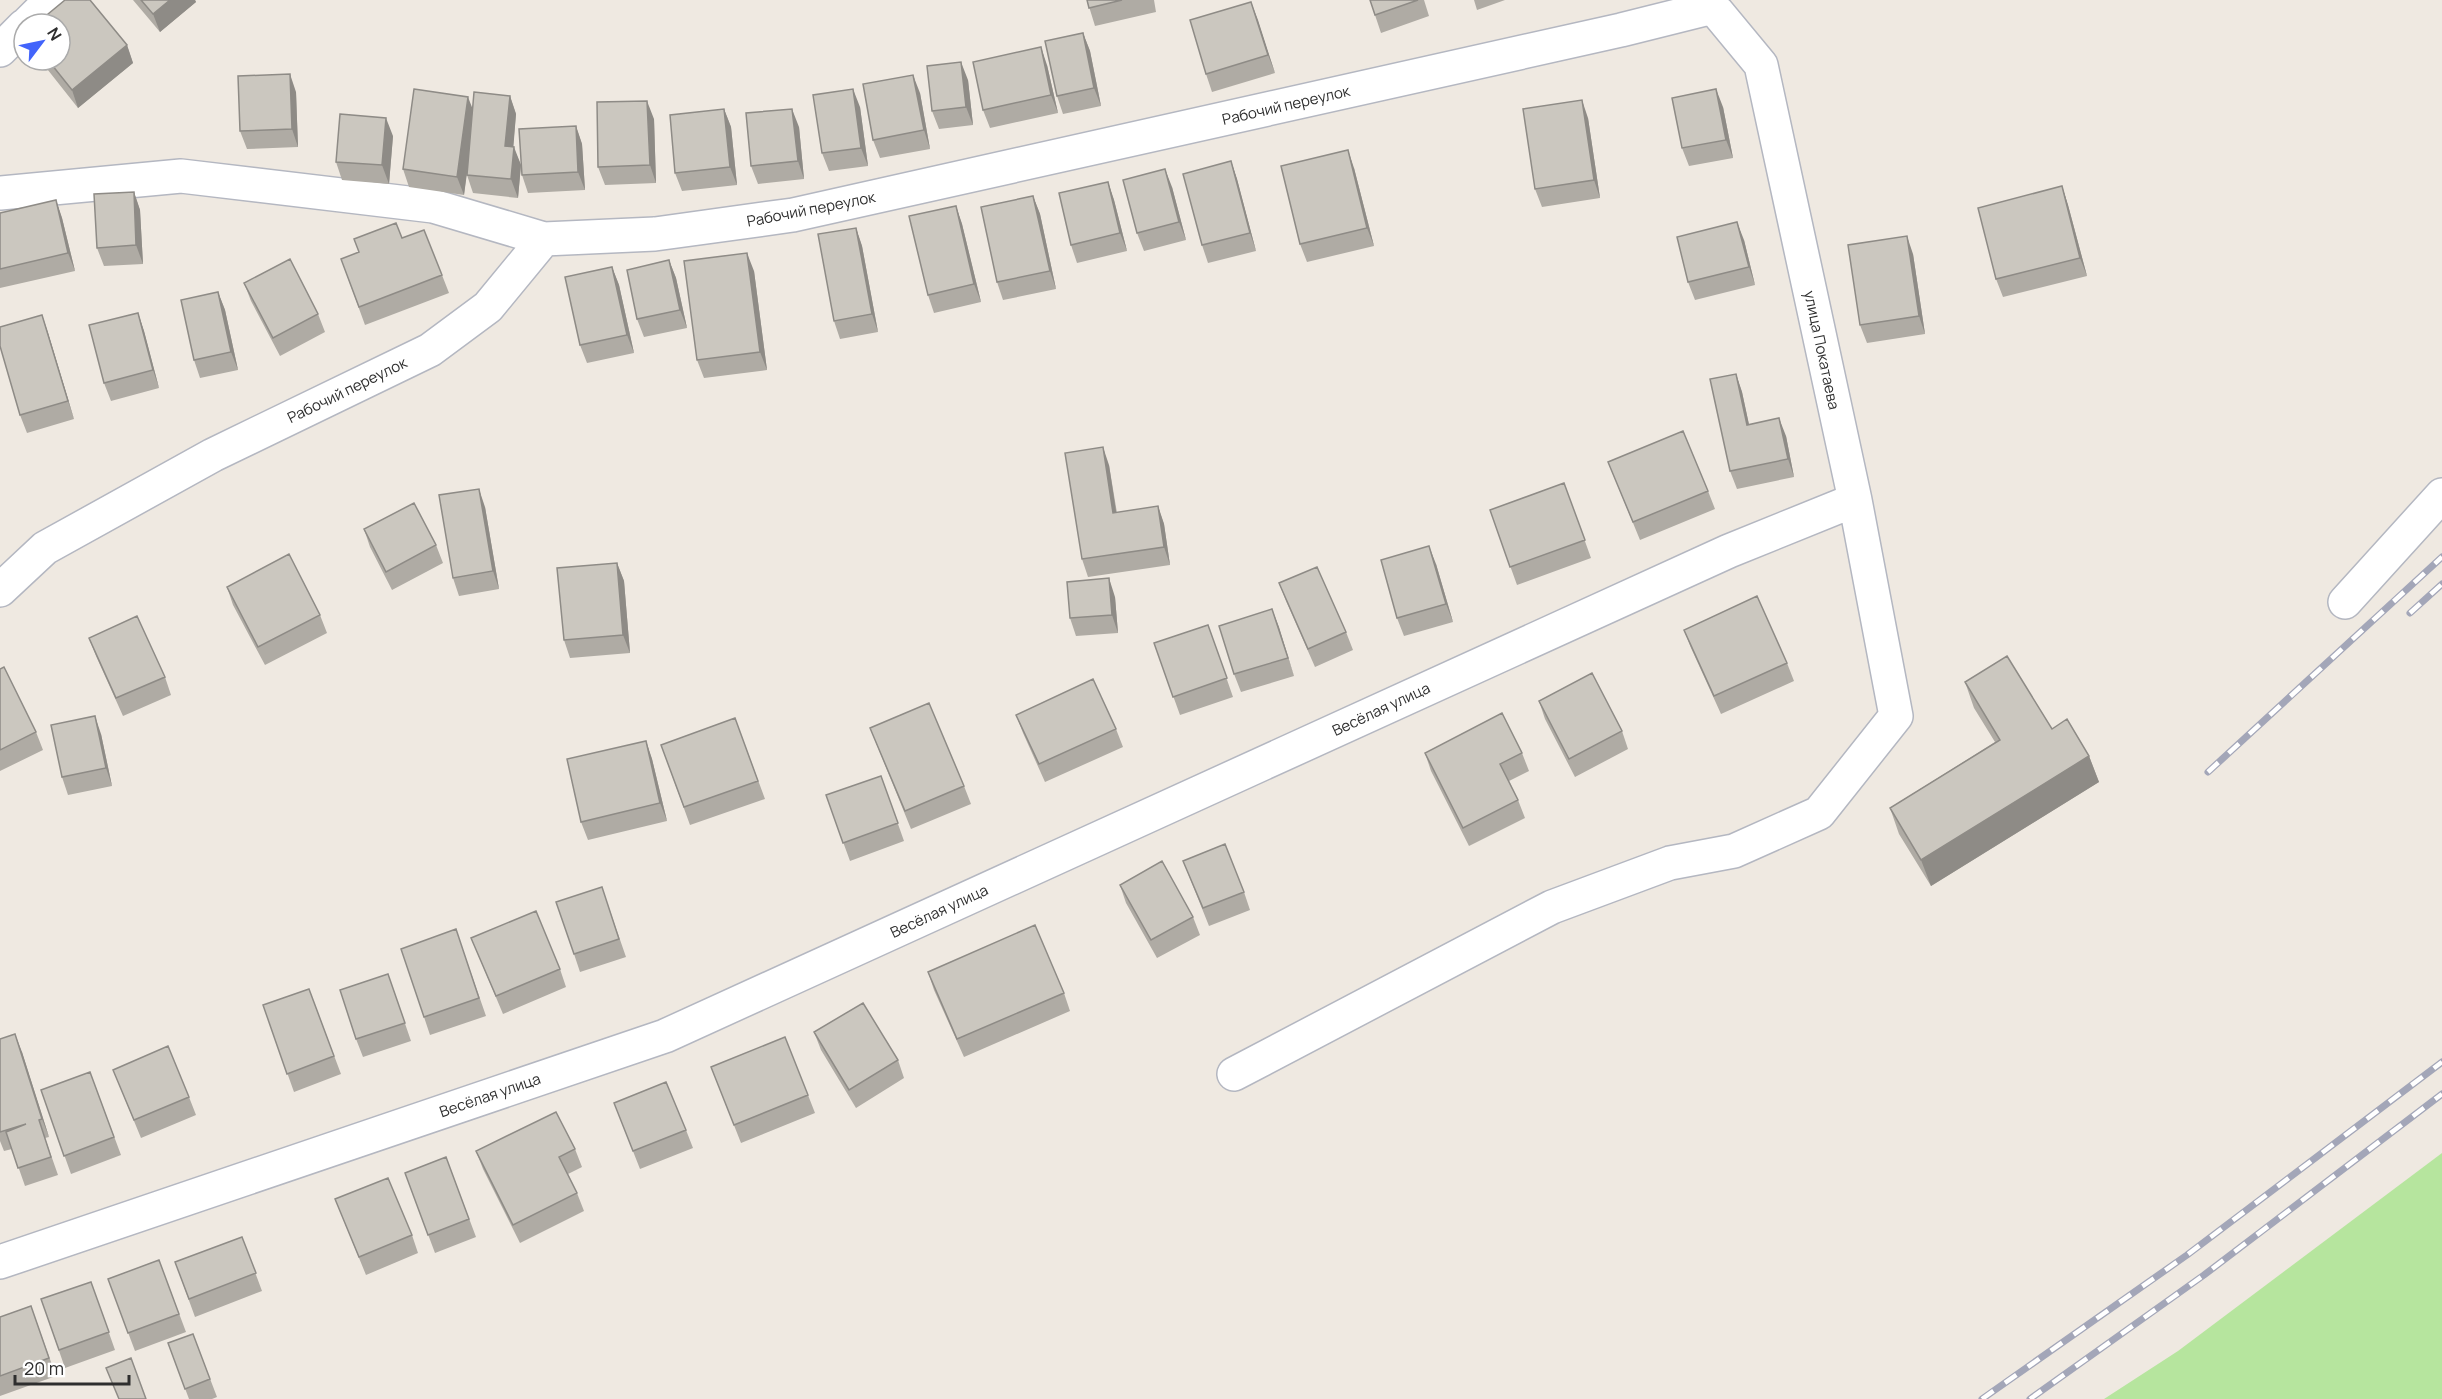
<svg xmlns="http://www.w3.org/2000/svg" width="2442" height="1399" viewBox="0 0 2442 1399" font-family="Manrope,sans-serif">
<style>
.green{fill:#b6e59e}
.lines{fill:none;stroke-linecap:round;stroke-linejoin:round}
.minor-casing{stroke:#b4b7c1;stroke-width:36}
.minor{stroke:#fff;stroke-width:33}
.rail-casing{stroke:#a3a6b8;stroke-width:7}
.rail{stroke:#fff;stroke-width:4.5;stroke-dasharray:14;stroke-linecap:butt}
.wall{fill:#afaba4}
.shaded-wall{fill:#8e8b86}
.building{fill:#cbc7bf;stroke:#8e8b86;stroke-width:1.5}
.labels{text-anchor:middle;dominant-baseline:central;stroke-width:4.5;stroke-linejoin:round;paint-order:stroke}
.street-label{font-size:15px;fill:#2e2e2e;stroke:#fff}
</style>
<rect width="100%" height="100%" fill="#efe9e1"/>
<path class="green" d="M2442,1153V1399H2104L2178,1351Z"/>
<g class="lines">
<g class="minor-casing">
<path id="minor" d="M27,24L51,0
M0,50L24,26
M0,193L181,176L433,206L544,239
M0,590L45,548L213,455L430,350L488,307L544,239L655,234L793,215L1621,30L1713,7
M2345,602L2442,495
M1234,1074L1552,907L1670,863L1734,851L1819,813L1896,716L1855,500L1761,65L1713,7L1712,0
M0,1262L665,1036L1729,551L1855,500"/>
</g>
<use href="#minor" class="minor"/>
<g class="rail-casing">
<path id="rail" d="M2410,613L2442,584
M2208,772L2442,557
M1982,1399L2187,1255L2442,1062
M2030,1399L2204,1275L2442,1094"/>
</g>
<use href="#rail" class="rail"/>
</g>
<path class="wall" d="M133,0H195L196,2L160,32Z
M1087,0H1154L1156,12L1095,26Z
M1370,0H1424L1429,16L1381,33Z
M1474,0H1505L1477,10Z
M1251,2L1275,73L1212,92L1206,74Z
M1083,33L1090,51L1101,106L1063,114L1057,96Z
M127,45L133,63L78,108L40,60H60Z
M1047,65L1058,113L990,128L983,110Z
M968,80L973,125L939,129L932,111Z
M296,92L298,147L247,149L240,131Z
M920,93L930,149L880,158L873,140Z
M510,96L516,114L513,147L521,165L518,198L473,193L467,175V169L464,195L409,187L403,169L473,108Z
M860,107L868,166L829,171L822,153Z
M1723,107L1733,158L1689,166L1682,148Z
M724,109L731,127L737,185L682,191L675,173Z
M1588,118L1600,198L1542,207L1535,189Z
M654,119L656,183L605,185L598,167Z
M576,126L582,144L585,190L528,193L522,175Z
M799,127L804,179L758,184L751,166Z
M393,136L389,184L342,180L336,162Z
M1231,161L1237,179L1256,251L1208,263L1202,245Z
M1354,168L1374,246L1307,262L1300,244Z
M1108,182L1114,200L1127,251L1077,263L1071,245Z
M2062,186L2068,205L2087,276L2003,297L1996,279Z
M1172,187L1186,240L1144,251L1137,233Z
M134,192L140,210L143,264L104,266L97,248Z
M1033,196L1040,214L1056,289L1003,300L997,282Z
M56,200L62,218L75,271L0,288V213Z
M956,206L962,224L981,302L934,313L928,295Z
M856,228L862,246L878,332L840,339L834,321Z
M402,238L442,275L449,293L365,325L341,259Z
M1744,240L1755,285L1695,300L1688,282Z
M1913,254L1925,334L1867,343L1860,325Z
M669,260L676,278L687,328L644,337L637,319Z
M612,267L619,285L634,353L587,363L580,345Z
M754,271L767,370L704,378L697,360Z
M244,283L318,314L325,332L280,356L251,301Z
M218,292L225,310L238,370L200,378L194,360Z
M138,313L144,331L159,388L111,401L104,383Z
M42,315L48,333L74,419L27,433L20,415Z
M1736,374L1742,392L1749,425L1786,436L1794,477L1737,489L1730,471Z
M1608,462L1708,491L1715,509L1640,540Z
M1109,465L1117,513L1158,506L1164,524L1170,565L1088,577L1082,559Z
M1564,483L1591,558L1517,585L1490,510Z
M485,507L499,589L459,596L453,578Z
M364,529L436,545L443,563L392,590L370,547Z
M617,563L624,581L630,653L570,658L564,640Z
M1436,564L1453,622L1404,636L1397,618Z
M1279,583L1346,632L1353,650L1315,667L1286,601Z
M227,587L320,615L327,633L265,665L233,605Z
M1115,597L1118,633L1076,636L1070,618Z
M1272,609L1294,676L1241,692L1234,674Z
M1208,625L1233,697L1180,715L1154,643Z
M1684,630L1787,663L1794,681L1721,714L1691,648Z
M89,638L165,677L171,695L123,716L96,656Z
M0,669L36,732L43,750L0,771Z
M1965,682L2052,729L2089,756L2099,782L1931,886L1899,834L1890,808L1995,742L1974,708Z
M1539,701L1622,731L1628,749L1575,777L1545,719Z
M1016,715L1116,729L1123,747L1045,782L1023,733Z
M735,718L765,799L690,825L661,745Z
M870,728L964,786L971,804L911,829Z
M101,734L112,786L68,795L62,777Z
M646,741L652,759L667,821L588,840L581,822Z
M1425,753H1522L1529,771L1509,781L1518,800L1525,818L1469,846L1431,771Z
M881,776L904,841L850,861L826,795Z
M1183,861L1244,892L1250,910L1209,926Z
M1120,885L1193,917L1200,935L1157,958L1126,903Z
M608,905L626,957L580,972L574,954Z
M471,938L560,969L566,987L503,1014Z
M462,947L486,1016L430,1035L424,1017Z
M928,972L1064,993L1070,1011L964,1057L934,990Z
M388,974L411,1041L363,1057L356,1039Z
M309,989L341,1074L294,1092L263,1005Z
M814,1032L898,1060L904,1078L856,1108L821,1050Z
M0,1039L22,1052L49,1137L45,1138L58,1175L25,1186L12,1149L4,1151L0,1141Z
M711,1067L808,1095L815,1113L741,1143Z
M113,1070L189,1097L196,1115L141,1138Z
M90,1072L121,1155L71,1174L41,1090Z
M614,1103L686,1130L693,1148L640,1169Z
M575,1149L582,1167L568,1174L577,1193L584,1211L520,1243L483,1169L476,1151Z
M446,1157L476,1237L435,1253L405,1173Z
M335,1199L412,1235L418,1253L366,1275Z
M242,1237L262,1291L195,1317L175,1262Z
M159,1260L186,1332L135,1351L108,1279Z
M91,1282L115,1350L65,1368L41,1299Z
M31,1306L56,1376L0,1396V1317Z
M193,1334L217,1397L212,1399H189L168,1343Z"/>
<path class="shaded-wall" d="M170,0H195L196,2L160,32L153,14Z
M1251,2L1258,20L1275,73L1268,55Z
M1083,33L1090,51L1101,106L1094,88Z
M127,45L133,63L78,108L72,90Z
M1041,47L1047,65L1058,113L1051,95Z
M961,62L968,80L973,125L966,107Z
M290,74L296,92L298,147L292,129Z
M913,75L920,93L930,149L924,130Z
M853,89L860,107L868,166L861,148Z
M1716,89L1723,107L1733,158L1726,140Z
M510,96L516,114L512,164L505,146Z
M468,97L475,115L464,195L457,177Z
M1582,100L1588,118L1600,198L1594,180Z
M647,101L654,119L656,183L650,165Z
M724,109L731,127L737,185L730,167Z
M792,109L799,127L804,179L798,161Z
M386,118L393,136L389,184L382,165Z
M576,126L582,144L585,190L578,172Z
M514,147L521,165L518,198L511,179Z
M1348,150L1354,168L1374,246L1367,228Z
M1231,161L1237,179L1256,251L1250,233Z
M1165,169L1172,187L1186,240L1179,222Z
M1108,182L1114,200L1127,251L1120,233Z
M2062,186L2068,205L2087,276L2080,258Z
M134,192L140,210L143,264L136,245Z
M1033,196L1040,214L1056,289L1050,271Z
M56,200L62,218L75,271L68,253Z
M956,206L962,224L981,302L974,284Z
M1737,222L1744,240L1755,285L1749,267Z
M856,228L862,246L878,332L872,314Z
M1907,236L1913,254L1925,334L1919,316Z
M747,253L754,271L767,370L760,352Z
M669,260L676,278L687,328L680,310Z
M612,267L619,285L634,353L627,335Z
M218,292L225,310L238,370L231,352Z
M138,313L144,331L159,388L153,370Z
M42,315L48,333L74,419L68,401Z
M1736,374L1742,392L1753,443L1747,425Z
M1779,418L1786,436L1794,477L1788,459Z
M1103,447L1109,465L1119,531L1113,513Z
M479,489L485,507L499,589L493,571Z
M1158,506L1164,524L1170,565L1164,547Z
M1429,546L1436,564L1453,622L1446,604Z
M617,563L624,581L630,653L623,635Z
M1109,578L1115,597L1118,633L1112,615Z
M1272,609L1279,627L1294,676L1288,658Z
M95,716L101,734L112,786L106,768Z
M646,741L652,759L667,821L660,803Z
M2089,756L2099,782L1931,886L1921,860Z
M15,1034L22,1052L49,1137L42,1119Z"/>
<path class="building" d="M65,0H90L127,45L72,90L48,60H60V24H36Z
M141,0H170L153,14Z
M1087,0H1122L1089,8Z
M1370,0H1418L1375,15Z
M1251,2L1268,55L1206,74L1190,20Z
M1083,33L1094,88L1057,96L1045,41Z
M1041,47L1051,95L983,110L973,62Z
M961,62L966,107L932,111L927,66Z
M290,74L292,129L240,131L238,76Z
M913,75L924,130L873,140L863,84Z
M414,89L468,97L457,177L403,169Z
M853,89L861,148L822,153L813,95Z
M1716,89L1726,140L1682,148L1672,98Z
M474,92L510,96L505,146L514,147L511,179L467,175Z
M1582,100L1594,180L1535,189L1523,109Z
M647,101L650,165L598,167L597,102Z
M724,109L730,167L675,173L670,115Z
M792,109L798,161L751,166L746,113Z
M340,114L386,118L382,165L336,162Z
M576,126L578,172L522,175L519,129Z
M1348,150L1367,228L1300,244L1281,166Z
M1231,161L1250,233L1202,245L1183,174Z
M1165,169L1179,222L1137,233L1123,180Z
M1108,182L1120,233L1071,245L1059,193Z
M2062,186L2080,258L1996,279L1978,208Z
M134,192L136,245L97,248L94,194Z
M1033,196L1050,271L997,282L981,207Z
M56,200L68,253L0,269V213Z
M956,206L974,284L928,295L909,216Z
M1737,222L1749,267L1688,282L1677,237Z
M396,223L402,238L424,230L442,275L359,307L341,259L359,252L354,239Z
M856,228L872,314L834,321L818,234Z
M1907,236L1919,316L1860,325L1848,245Z
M747,253L760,352L697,360L684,261Z
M290,259L318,314L273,338L244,283Z
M669,260L680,310L637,319L627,270Z
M612,267L627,335L580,345L565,277Z
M218,292L231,352L194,360L181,300Z
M138,313L153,370L104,383L89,325Z
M42,315L68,401L20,415L0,346V327Z
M1736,374L1747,425L1779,418L1788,459L1730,471L1710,379Z
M1683,431L1708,491L1633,522L1608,462Z
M1103,447L1113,513L1158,506L1164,547L1082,559L1065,453Z
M1564,483L1585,540L1510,567L1490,510Z
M479,489L493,571L453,578L439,495Z
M414,503L436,545L386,572L364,529Z
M1429,546L1446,604L1397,618L1381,560Z
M289,554L320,615L258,647L227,587Z
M617,563L623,635L564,640L557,568Z
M1317,567L1346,632L1308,649L1279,583Z
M1109,578L1112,615L1070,618L1067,582Z
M1757,596L1787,663L1714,696L1684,630Z
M1272,609L1288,658L1234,674L1219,626Z
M137,616L165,677L116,698L89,638Z
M1208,625L1227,678L1173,697L1154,643Z
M2007,656L2052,729L2067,719L2089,756L1921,860L1890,808L2000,740L1965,682Z
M4,667L36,732L0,750V669Z
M1592,673L1622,731L1569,759L1539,701Z
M1093,679L1116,729L1039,764L1016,715Z
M929,703L964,786L905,811L870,728Z
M1502,713L1522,753L1500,764L1518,800L1463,828L1425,753Z
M95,716L106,768L62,777L51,725Z
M735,718L758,781L684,807L661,745Z
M646,741L660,803L581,822L567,759Z
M881,776L898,823L843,843L826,795Z
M1225,844L1244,892L1203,908L1183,861Z
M1162,861L1193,917L1151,940L1120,885Z
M602,887L619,939L574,954L556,902Z
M536,911L560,969L496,996L471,938Z
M1035,925L1064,993L957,1039L928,972Z
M456,929L479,998L424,1017L401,949Z
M388,974L405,1023L356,1039L340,990Z
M309,989L334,1056L287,1074L263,1005Z
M863,1003L898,1060L849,1090L814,1032Z
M15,1034L42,1119L39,1120L51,1157L18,1168L6,1132L26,1124L0,1132V1039Z
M785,1037L808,1095L734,1125L711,1067Z
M168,1046L189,1097L134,1120L113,1070Z
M90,1072L114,1137L64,1156L41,1090Z
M666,1082L686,1130L633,1151L614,1103Z
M556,1112L575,1149L559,1157L577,1193L513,1225L476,1151Z
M446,1157L469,1219L428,1235L405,1173Z
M388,1178L412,1235L359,1257L335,1199Z
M242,1237L256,1273L189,1299L175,1262Z
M159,1260L179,1314L128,1333L108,1279Z
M91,1282L109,1332L59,1350L41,1299Z
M31,1306L49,1358L0,1376V1317Z
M193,1334L210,1379L185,1389L168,1343Z
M131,1358L146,1399H119L106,1368Z"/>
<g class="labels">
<g class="street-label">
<text transform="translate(1286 105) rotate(-13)">Рабочий переулок</text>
<text transform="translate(811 209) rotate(-11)">Рабочий переулок</text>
<text transform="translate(1822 350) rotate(78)">улица Покатаева</text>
<text transform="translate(347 390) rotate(-26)">Рабочий переулок</text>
<text transform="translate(1381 709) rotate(-25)">Весёлая улица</text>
<text transform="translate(939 911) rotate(-25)">Весёлая улица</text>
<text transform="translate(490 1095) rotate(-19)">Весёлая улица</text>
</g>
</g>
<g transform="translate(42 42) rotate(58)"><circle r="28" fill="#ffffff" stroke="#ababab" stroke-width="1.5"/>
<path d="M0-4.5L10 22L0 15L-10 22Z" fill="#4264fb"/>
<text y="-9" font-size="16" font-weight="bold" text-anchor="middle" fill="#2e2e2e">N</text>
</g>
<path d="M15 1375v9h114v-9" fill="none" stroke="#2e2e2e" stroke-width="3"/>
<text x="24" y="1375" font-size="18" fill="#2e2e2e" stroke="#ffffff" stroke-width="4.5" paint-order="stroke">20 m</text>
</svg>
